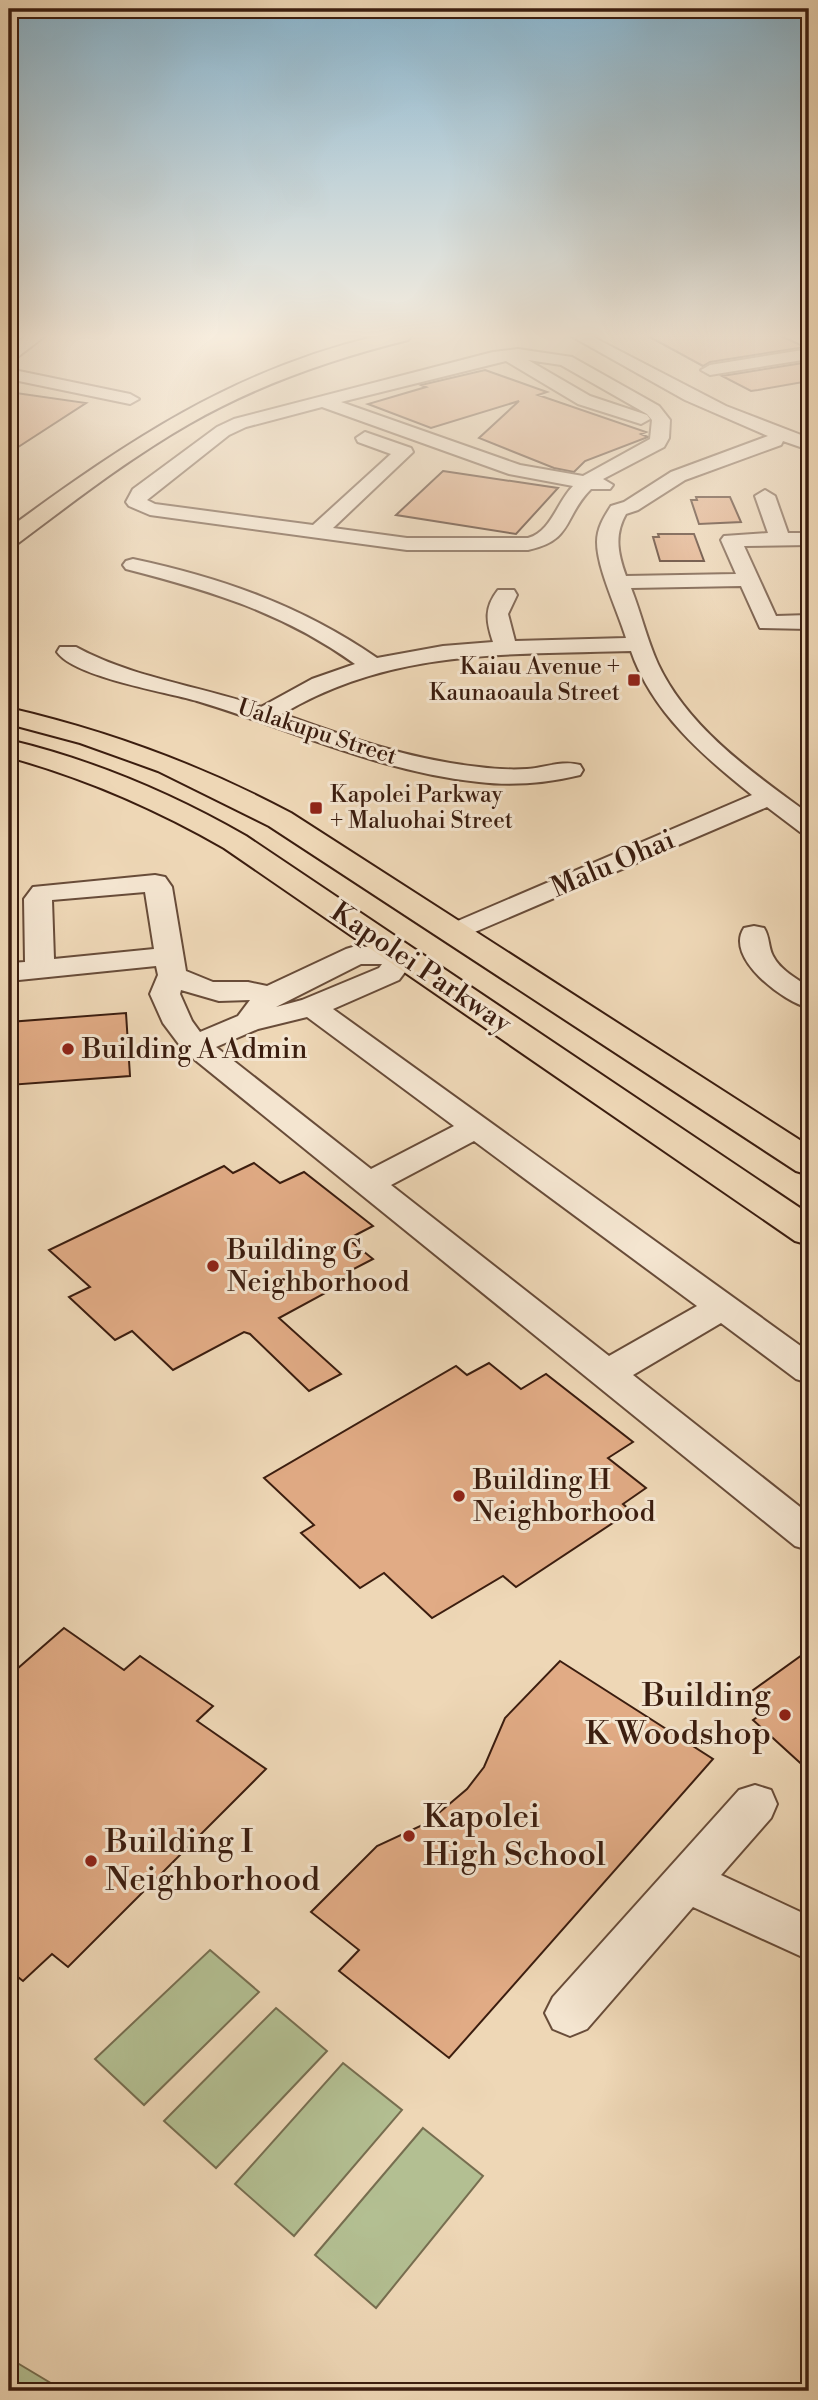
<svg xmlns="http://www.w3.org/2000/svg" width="818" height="2400" viewBox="0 0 818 2400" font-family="'Libre Bodoni',serif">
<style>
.green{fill:#b3bf92;stroke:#776e50;stroke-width:2}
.building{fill:#e1ab85;stroke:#3b1d0f;stroke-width:2}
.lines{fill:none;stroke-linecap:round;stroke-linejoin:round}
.minor-casing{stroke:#684c39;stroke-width:4}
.major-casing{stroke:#3b1d0f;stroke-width:4}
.minor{fill:#f4e5d0;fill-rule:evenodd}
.major{fill:#eed7b6;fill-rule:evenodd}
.poi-dot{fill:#8f2418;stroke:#f4e5d0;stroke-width:2.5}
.labels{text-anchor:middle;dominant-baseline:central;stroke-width:6;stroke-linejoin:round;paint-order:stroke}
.far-poi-label{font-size:23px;fill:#3b1d0f;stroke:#f4e5d0;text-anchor:end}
.far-street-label{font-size:23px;fill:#3b1d0f;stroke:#f4e5d0}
.street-label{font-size:28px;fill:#3b1d0f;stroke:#f4e5d0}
.poi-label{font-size:28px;fill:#3b1d0f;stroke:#f4e5d0;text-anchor:start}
.near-poi-label{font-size:33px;fill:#3b1d0f;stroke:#f4e5d0;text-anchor:start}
</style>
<rect width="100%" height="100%" fill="#eed7b6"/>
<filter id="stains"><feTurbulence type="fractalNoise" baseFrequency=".00286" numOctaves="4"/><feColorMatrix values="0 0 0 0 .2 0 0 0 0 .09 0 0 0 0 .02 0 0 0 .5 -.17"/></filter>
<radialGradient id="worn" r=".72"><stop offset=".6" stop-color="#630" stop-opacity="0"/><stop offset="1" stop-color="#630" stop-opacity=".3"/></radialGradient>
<path class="green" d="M210,1950L259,1992L144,2105L95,2059Z
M276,2008L327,2051L216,2168L164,2121Z
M343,2063L402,2110L294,2236L235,2184Z
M423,2128L483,2176L376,2308L315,2255Z
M9,2358L64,2391H9Z"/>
<path class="building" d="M648,336H781L805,347L710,362L703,366Z
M809,362V381L758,390L751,391L722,376Z
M485,370L547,392L538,395L646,432L641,434L648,437L585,461L574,472L554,468L479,438L519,401L431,428L368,404L426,387L421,385Z
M9,392L86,403L9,453Z
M443,471L558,488L516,534L396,515Z
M696,497H730L741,522L699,524L691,500H697Z
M658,534H694L704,561H660L653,537H659Z
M126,1013L130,1076L9,1085V1022Z
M254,1163L280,1183L304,1172L373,1226L348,1239L373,1259L346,1273L353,1278L279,1318L341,1374L309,1391L250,1334L244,1332L173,1370L132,1331L115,1340L69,1297L90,1287L49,1250L224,1166L233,1173Z
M489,1363L521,1389L546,1374L633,1442L608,1458L646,1488L623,1504L631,1511L516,1587L503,1576L432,1618L384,1573L360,1588L301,1533L314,1525L264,1478L456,1366L467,1375Z
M64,1628L124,1670L140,1656L213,1706L197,1721L266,1769L68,1967L52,1954L23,1981L9,1970V1676Z
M809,1650V1771L753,1720L768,1709L749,1693Z
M560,1661L713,1759L449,2058L339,1971L359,1950L311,1912L377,1846L427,1823L467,1789L484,1767L505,1718Z"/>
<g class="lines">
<g class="minor-casing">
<path id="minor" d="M26,336H45L15,359L9,360V348Z
M571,336H591L726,406L809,438V450L783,441L781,445L685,480L638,510L626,514C614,535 618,554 626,576L736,574L721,540L724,536L768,533L755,496L765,490L775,496L788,533H809V545L744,546L776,616L809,615V629L760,628L741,586L631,588C641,613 647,640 658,664C688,728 754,774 809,814V834L800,832L767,807L456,940L446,938L442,932L446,926L752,795C703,756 652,712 631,651C507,655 393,648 282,714C346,737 411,760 479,767C494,769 511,770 527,769C545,768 562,760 580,765L583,770L580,775C547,783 512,786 479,782C381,772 290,729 197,701C166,692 74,677 57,652L60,647H76C133,678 200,686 261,707L312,679L355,664C282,612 211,591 126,569L123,565L126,561L133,559C222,578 302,606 377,658L443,646L493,642C486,621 484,608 498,590H514L517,595L508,614L515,641L626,638C618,611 597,569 597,542C597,528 604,517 611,506L624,502L671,472L768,436L685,400Z
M518,349L572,357L659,406L670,420L669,438L664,447L603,479L613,485L610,489H591C563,517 574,540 528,550H407L150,515L129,506L126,502L133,489L217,427L234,419L493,352ZM528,360L561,365L647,414L652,420L650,439L583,476L520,465L341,402L506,361L578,404L641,424L650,419L647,415L590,396ZM322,407L509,474L573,486C557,502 551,532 528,538H407L333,528L413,452L411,448L365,432L356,438L358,442L391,454L313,525L155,504L147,500L229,435L246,427Z
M809,349V359L710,375L701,370L710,365Z
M9,369L130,394L139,399L130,404L9,379Z
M155,875L165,877L172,887L186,971L213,982H248L267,986L346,949L356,946L413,950L417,956L399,980L333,1009L809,1352V1383L796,1379L721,1323L633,1375L809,1514V1550L795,1546L184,1051L163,1023L150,994L158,975L156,966L9,981V963L25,962L24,899L33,887ZM145,892L154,949L54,959L52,900ZM361,964H382L379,968L302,1000L276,1007ZM181,990L219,1001L250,1000L238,1016L200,1032L192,1021L180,994ZM307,1017L454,1126L371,1169L216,1047L258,1029ZM474,1141L697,1306L609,1356L391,1185Z
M754,926L764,928C770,937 768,947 773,956C780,970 797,979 809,987V1008C784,1002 724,958 744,928Z
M755,1785L771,1790L777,1804L771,1818L721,1875L809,1916V1960L693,1907L587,2029L570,2036L553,2029L545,2013L553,1997L739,1790Z"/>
</g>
<g class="major-casing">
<path id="major" d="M377,336H411L408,340C331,359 257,385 189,424C128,459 73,502 17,544L9,546V528C128,441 231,371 377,336Z
M9,708C108,731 201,765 291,813L809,1146V1175L796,1171L269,826L158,771L80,743L9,724Z
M9,740C93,760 171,793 246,836L809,1214V1245L795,1241L224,848C156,809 85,778 9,757Z"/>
</g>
<use href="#minor" class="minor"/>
<use href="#major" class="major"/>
</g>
<linearGradient id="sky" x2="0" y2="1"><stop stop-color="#88b6d1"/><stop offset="0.5" stop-color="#f7edde"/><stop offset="1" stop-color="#f7edde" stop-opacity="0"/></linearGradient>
<rect width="818" height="672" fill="url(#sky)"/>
<g class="poi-dot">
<rect x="627" y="673" width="14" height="14" rx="3.5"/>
<rect x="309" y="801" width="14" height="14" rx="3.5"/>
<circle cx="68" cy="1049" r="7"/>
<circle cx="213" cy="1266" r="7"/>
<circle cx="459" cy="1496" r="7"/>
<circle cx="785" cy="1715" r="7"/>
<circle cx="409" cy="1836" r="7"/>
<circle cx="91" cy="1861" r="7"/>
</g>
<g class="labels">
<g class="far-poi-label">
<text x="620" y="667">Kaiau Avenue +<tspan x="620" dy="26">Kaunaoaula Street</tspan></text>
<text x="330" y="795" text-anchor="start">Kapolei Parkway<tspan x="330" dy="26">+ Maluohai Street</tspan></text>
</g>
<g class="far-street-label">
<text transform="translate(317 732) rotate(18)">Ualakupu Street</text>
</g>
<g class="street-label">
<text transform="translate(613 864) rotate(-23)">Malu Ohai</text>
<text transform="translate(421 968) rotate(34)">Kapolei Parkway</text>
</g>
<g class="poi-label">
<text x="82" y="1049">Building A Admin</text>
<text x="227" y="1250">Building G<tspan x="227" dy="32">Neighborhood</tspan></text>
<text x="473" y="1480">Building H<tspan x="473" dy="32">Neighborhood</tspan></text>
</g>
<g class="near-poi-label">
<text x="771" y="1696" text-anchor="end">Building<tspan x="771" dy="38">K Woodshop</tspan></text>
<text x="423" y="1817">Kapolei<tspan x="423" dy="38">High School</tspan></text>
<text x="105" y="1842">Building I<tspan x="105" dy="38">Neighborhood</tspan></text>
</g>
</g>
<rect width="818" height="2400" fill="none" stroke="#eed7b6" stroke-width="35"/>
<rect x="10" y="10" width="797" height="2379" fill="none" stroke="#3b1d0f" stroke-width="3.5"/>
<rect x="18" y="18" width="783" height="2365" fill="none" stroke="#3b1d0f" stroke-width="2"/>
<rect width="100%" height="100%" filter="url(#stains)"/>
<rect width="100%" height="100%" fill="url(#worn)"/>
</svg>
